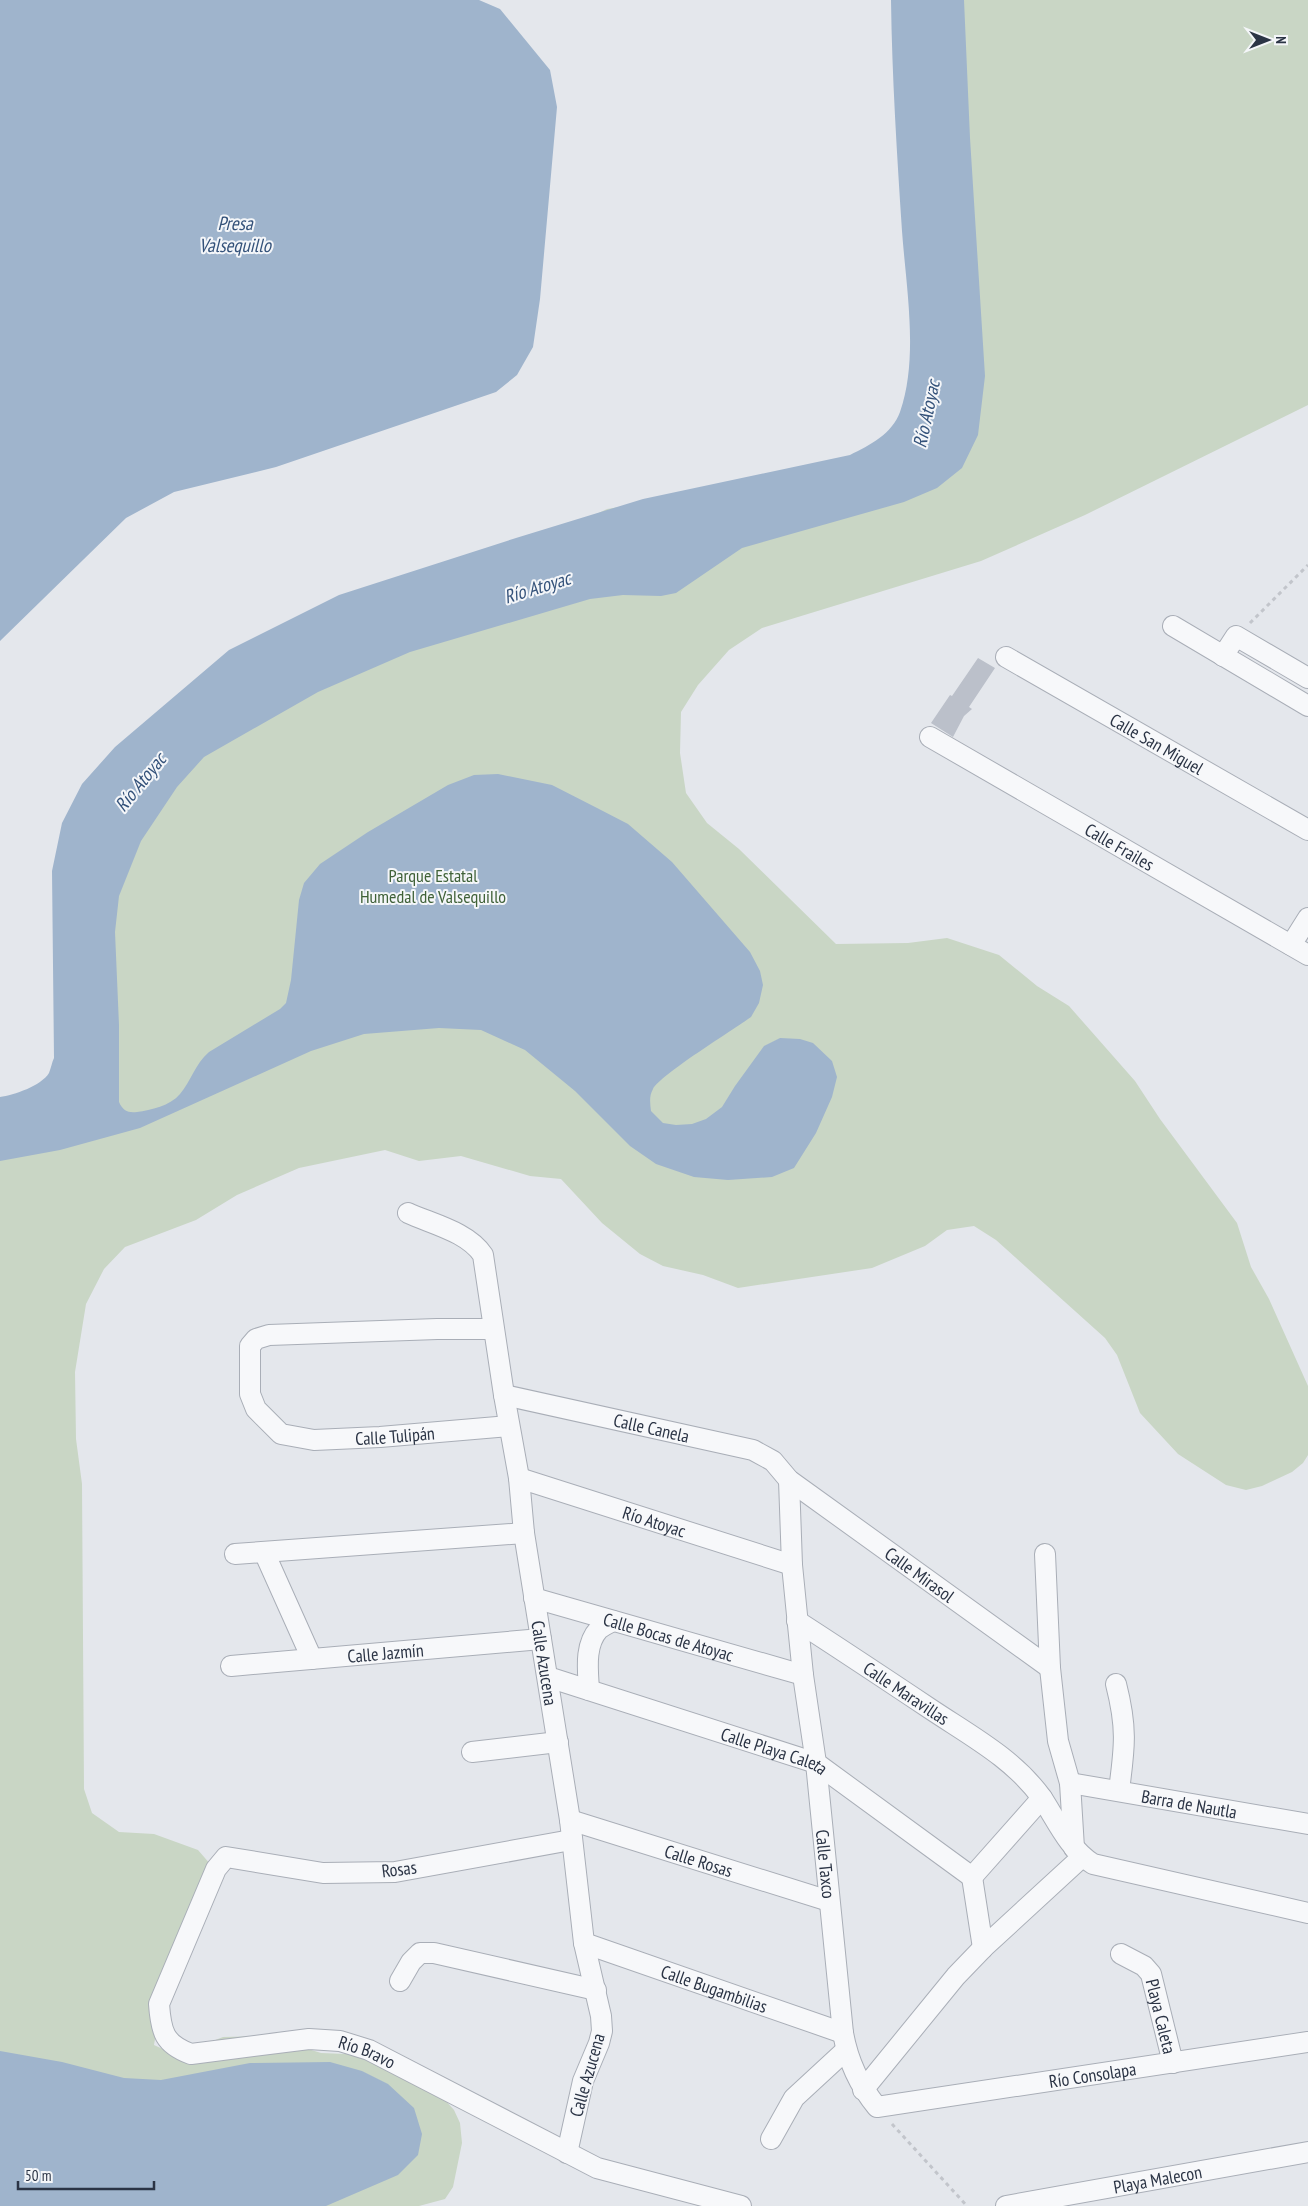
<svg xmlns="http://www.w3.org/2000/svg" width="1308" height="2206" viewBox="0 0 1308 2206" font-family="'PT Sans Narrow',sans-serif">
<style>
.green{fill:#c9d6c5}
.water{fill:#9fb4cc}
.building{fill:#bbc0ca}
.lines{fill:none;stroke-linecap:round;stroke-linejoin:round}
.minor-casing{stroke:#a9aeb7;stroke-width:22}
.path{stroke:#c2c5cb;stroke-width:3;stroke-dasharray:4 4;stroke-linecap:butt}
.minor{stroke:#f7f8fa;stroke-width:20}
.labels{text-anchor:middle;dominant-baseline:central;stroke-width:4;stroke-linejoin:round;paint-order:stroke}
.street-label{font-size:18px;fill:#2b3445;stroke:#f4f6f9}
.park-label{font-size:18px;fill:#3f6138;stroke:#f4f6f9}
.water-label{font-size:19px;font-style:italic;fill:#34527a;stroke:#f4f6f9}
</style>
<rect width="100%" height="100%" fill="#e4e7ec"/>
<path class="green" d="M894,0H1308V405L1085,515L981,561L762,628L729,650L698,685L681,712L680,753L686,793L707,823L739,849L836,944L908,943L947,938L999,955L1037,986L1069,1006L1135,1081L1160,1119L1237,1223L1251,1267L1269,1299L1308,1386V1455L1303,1463L1292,1472L1262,1486L1246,1490L1226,1485L1178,1454L1140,1413L1117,1355L1105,1338L996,1240L974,1226L947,1230L925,1246L872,1268L738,1288L703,1275L663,1266L640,1254L602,1223L561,1179L530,1176L461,1156L419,1161L385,1150L299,1168L237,1195L196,1220L125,1247L104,1269L86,1304L75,1372L76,1439L82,1484L84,1789L92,1813L119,1832L154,1834L198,1850L211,1865L164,1985L154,2045L167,2051L190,2050L223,2037L267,2036L321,2053L370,2055L422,2074L454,2110L460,2123L462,2143L453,2187L445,2199L419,2206H0V1107L70,1084L97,785L389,614L607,509L892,462L915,422Z"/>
<path class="water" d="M0,0H479L500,9L550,70L557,107L540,299L533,347L517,375L496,392L276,467L174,492L126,518L0,641Z
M891,0H964L970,138L985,376L978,435L962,468L937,488L904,502L742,548L676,593L661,596L623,595L590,599L410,652L318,692L204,757L177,787L141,841L119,896L115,932L119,1025V1102C123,1111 128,1113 137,1112C151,1110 170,1106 180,1094C191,1081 195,1064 209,1052L280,1009L286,1003L291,980L299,900L304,883L320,864L368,832L448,785L474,775L498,774L552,785L599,809L628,824L672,862L750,952L760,971L763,985L759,1003L751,1017C733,1030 660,1075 653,1089C649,1096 650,1103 651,1111L663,1123L676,1125L692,1124L706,1119L722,1107L735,1086L764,1046L780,1038L800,1039L813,1043L832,1061L837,1077L832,1097L816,1133L794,1168L772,1177L728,1180L694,1177L656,1164L630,1146L575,1091L525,1050L481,1030L439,1028L364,1034L311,1051L140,1128L60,1150L0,1161V1097C14,1095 41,1086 49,1073C51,1068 52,1062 54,1058L52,871L62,823L82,784L115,747L229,650L339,595L516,538L643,499L850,455C870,445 892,434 900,412C919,358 906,287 902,231C897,154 892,77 891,0Z
M0,2051L62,2062L124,2078L161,2080L250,2063L330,2062L362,2071L388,2084L414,2108L422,2134L418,2155L398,2175L326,2206H0Z"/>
<path class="building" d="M978,658L995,668L969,707L972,709L964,716L953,737L931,723L950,695L952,696Z"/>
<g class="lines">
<g class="minor-casing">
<g id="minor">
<path d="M1173,626L1308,706"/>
<path d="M1223,656L1236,636L1308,678"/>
<path id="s1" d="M1006,657L1308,830"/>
<path id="s2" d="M930,737L1308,955"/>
<path d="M1291,945L1308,918"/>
<path id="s3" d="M408,1213C432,1224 468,1232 483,1255L504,1395L519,1478L524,1533L570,1820L584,1943L601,2016L602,2031L599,2043L583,2081L567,2153"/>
<path id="s4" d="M493,1329H437L269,1335L256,1339L250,1346V1394L256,1409L281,1434L314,1440L380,1437L509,1426"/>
<path id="s5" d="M504,1395L753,1450L773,1461L789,1480L1050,1668"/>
<path id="s6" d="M519,1478L792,1565"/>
<path id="s7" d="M789,1480L792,1565L803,1675L816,1763L843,2033C848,2061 859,2085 877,2107L1308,2042"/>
<path d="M264,1552L312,1659"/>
<path d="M235,1554L524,1533"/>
<path d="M1045,1554L1050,1668L1058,1741L1070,1783L1074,1848"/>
<path id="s8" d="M534,1598L803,1675"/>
<path id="s9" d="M797,1621C842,1650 887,1680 932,1710C971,1736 1014,1759 1042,1798L972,1877"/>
<path id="s10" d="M231,1666L541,1639"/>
<path id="s11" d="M548,1677L816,1763L972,1877"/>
<path d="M1116,1684C1127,1727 1125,1746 1119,1790"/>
<path d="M589,1690C588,1671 584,1645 599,1629C603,1626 609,1623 613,1621"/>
<path d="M472,1752L558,1742"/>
<path id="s12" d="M1070,1783L1308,1824"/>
<path d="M1042,1798C1057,1821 1069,1849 1093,1864L1308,1913"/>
<path id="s13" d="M570,1820L829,1901"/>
<path id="s14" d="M571,1840L395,1872L323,1873L226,1857L216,1869L159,2004C161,2032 164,2044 191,2054L309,2039L340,2041L369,2050L597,2168L741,2206"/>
<path d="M972,1877L983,1948"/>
<path id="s15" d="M584,1943L843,2033"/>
<path id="s16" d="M1121,1954L1144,1966L1151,1974L1173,2063"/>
<path d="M400,1981L411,1962L420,1953H434L596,1990"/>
<path d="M863,2090L956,1976L983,1948L1082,1857"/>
<path d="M771,2139L794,2098L846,2050"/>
<path id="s17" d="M1006,2206L1308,2152"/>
</g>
</g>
<path class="path" d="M1250,623L1308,565
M892,2124L967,2206"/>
<use href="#minor" class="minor"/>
</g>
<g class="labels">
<g class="street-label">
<text stroke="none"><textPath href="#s1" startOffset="174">Calle San Miguel</textPath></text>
<text stroke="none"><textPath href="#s2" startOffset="219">Calle Frailes</textPath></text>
<text stroke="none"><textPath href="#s5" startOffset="151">Calle Canela</textPath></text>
<text stroke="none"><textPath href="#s4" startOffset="461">Calle Tulipán</textPath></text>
<text stroke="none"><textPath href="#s6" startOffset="142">Río Atoyac</textPath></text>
<text stroke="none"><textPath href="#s5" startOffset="464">Calle Mirasol</textPath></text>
<text stroke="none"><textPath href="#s8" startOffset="140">Calle Bocas de Atoyac</textPath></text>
<text stroke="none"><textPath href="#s10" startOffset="155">Calle Jazmín</textPath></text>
<text stroke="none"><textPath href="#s3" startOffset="500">Calle Azucena</textPath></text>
<text stroke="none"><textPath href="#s9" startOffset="131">Calle Maravillas</textPath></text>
<text stroke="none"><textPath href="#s11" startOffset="238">Calle Playa Caleta</textPath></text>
<text stroke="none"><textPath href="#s12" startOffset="121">Barra de Nautla</textPath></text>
<text stroke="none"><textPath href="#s13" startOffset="135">Calle Rosas</textPath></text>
<text stroke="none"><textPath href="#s7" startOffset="386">Calle Taxco</textPath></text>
<text transform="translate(399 1869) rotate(-7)">Rosas</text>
<text stroke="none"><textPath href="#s15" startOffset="138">Calle Bugambilias</textPath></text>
<text stroke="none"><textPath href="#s16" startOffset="80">Playa Caleta</textPath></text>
<text stroke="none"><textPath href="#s14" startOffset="755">Río Bravo</textPath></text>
<text transform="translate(587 2075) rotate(-74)">Calle Azucena</text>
<text stroke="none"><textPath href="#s7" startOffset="856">Río Consolapa</textPath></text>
<text stroke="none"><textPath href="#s17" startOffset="154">Playa Malecon</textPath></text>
</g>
<g class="park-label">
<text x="433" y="875">Parque Estatal<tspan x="433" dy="21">Humedal de Valsequillo</tspan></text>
</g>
<g class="water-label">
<text x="235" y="223">Presa<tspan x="235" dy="22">Valsequillo</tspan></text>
<text transform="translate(926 414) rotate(-78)">Río Atoyac</text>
<text transform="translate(537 587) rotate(-17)">Río Atoyac</text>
<text transform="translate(140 782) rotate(-51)">Río Atoyac</text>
</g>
</g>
<g transform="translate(1268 40) rotate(90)" stroke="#f4f6f9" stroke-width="4" paint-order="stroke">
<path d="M0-4L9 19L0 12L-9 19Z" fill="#2b3445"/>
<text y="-8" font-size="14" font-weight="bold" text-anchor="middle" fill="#2b3445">N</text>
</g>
<path d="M18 2181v8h136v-8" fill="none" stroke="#2b3445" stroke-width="2.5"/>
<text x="25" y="2181" font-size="15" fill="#2b3445" stroke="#f4f6f9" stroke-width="4" paint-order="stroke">50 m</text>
</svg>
